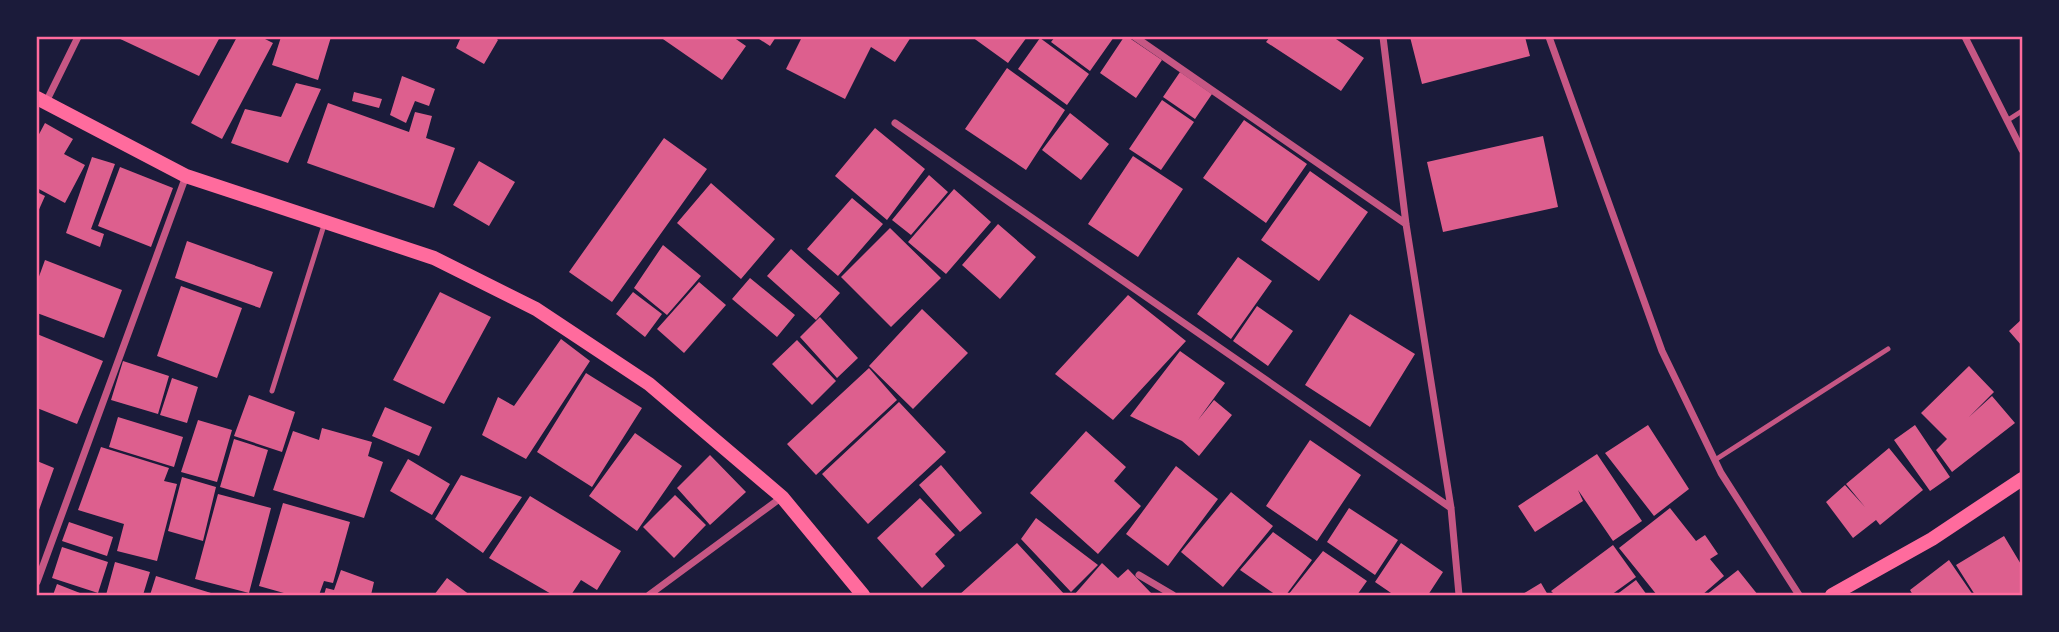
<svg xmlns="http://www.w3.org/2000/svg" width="2059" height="632" viewBox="0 0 2059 632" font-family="Roboto,sans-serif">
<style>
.building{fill:#dd5f8e}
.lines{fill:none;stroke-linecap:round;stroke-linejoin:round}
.service{stroke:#c65784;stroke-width:5}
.minor{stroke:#c65784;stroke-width:7}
.secondary{stroke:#ff6b9d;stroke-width:14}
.neatline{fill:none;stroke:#ff6b9d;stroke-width:2.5}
</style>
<rect width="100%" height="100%" fill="#1b1b3a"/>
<path class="building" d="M116,37H220L199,76Z
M237,37H261L273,43L222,139L191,123Z
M281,37H331L318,80L272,65Z
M461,37H495L498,40L484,64L456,48Z
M660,37H733L746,46L722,80Z
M756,37H776L770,46Z
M802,37H911L895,62L871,47L845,99L786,69Z
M972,37H1027L1008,63Z
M1055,37H1114L1090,71L1051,42Z
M1124,37H1128L1162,60L1136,98L1100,73Z
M1270,37H1333L1364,58L1341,91L1266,42Z
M1410,37H1525L1530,56L1422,84Z
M1040,38L1089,74L1067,105L1018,69Z
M1007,68L1065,110L1026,170L965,129Z
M1180,72L1212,94L1195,119L1163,97Z
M402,76L435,89L429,106L415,101L406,123L390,115Z
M296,83L321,89L288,163L231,143L245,109L281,117Z
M354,92L382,99L379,108L352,101Z
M1162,100L1194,122L1161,170L1129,149Z
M328,103L409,132L415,112L432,116L426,138L455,148L434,208L307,163Z
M1070,113L1109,144L1081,180L1042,150Z
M1244,120L1307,164L1266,223L1203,178Z
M45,123L73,139L64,154L85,165L65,203L37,188V138Z
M875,128L925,169L887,220L835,176Z
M1543,136L1558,207L1443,232L1427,162Z
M664,138L707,169L612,302L569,272Z
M1133,156L1183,189L1138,257L1088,224Z
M92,157L115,164L91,229L104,234L100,247L66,233Z
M479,161L515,182L489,226L453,205Z
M120,167L173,188L151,247L98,226Z
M1310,171L1368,212L1319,281L1261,240Z
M929,175L948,192L911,235L892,220Z
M711,183L775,239L741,279L677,223Z
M954,189L991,222L946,274L908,242Z
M37,192L45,196L37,214Z
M852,198L883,224L838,276L807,249Z
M998,224L1036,257L1000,299L962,265Z
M890,228L941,278L891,327L841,277Z
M187,241L273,272L260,308L175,278Z
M663,245L701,276L667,315L634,288Z
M791,249L840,293L816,320L767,276Z
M1238,257L1272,281L1231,339L1197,314Z
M45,260L122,290L104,338L37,313V282Z
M750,278L795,315L777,337L732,299Z
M699,282L726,305L684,353L657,329Z
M181,286L242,308L217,378L157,356Z
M440,292L491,317L444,404L393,380Z
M633,292L662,314L645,337L616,314Z
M1128,295L1186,341L1113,420L1055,374Z
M1257,306L1293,331L1268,366L1233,341Z
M922,309L968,353L913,409L869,366Z
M1350,314L1415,354L1370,427L1305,385Z
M820,317L858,358L837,378L800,337Z
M2022,319V346L2009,331Z
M37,334L103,361L77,424L37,408Z
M561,339L590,361L526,459L482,435L498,397L514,406Z
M797,340L836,381L812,405L772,364Z
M1180,351L1225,383L1198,420L1214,400L1232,415L1199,456L1182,441L1130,416Z
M123,361L169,376L158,414L111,400Z
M1969,366L1994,392L1969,417L1992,396L2015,423L1952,472L1936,450L1947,439L1921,413Z
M869,368L897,400L816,475L787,444Z
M586,373L642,408L592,487L537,452Z
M172,378L198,387L187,423L160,415Z
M249,395L295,412L282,452L234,436Z
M899,402L946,452L868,524L822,474Z
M385,407L432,427L419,456L372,436Z
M118,417L183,437L174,467L109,447Z
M198,420L232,430L217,482L181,472Z
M1648,425L1689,489L1654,516L1605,453Z
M1915,425L1950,477L1930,491L1894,440Z
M322,428L372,442L368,456L383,462L364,518L273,490L293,431L319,440Z
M1086,431L1126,467L1114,481L1141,506L1098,554L1030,493Z
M635,433L682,466L637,531L589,496Z
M234,439L268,450L254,497L220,487Z
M1310,440L1361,475L1317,541L1266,506Z
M101,447L169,468L164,481L177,484L157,561L117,551L124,524L78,510Z
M1889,448L1923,490L1880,525L1876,520L1853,538L1826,502L1845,485L1865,507L1846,484Z
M1597,454L1642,521L1613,541L1578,490L1583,501L1535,532L1518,506Z
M710,455L746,492L710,525L677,488Z
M408,459L450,484L432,515L390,491Z
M37,461L54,468L39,510L37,509Z
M941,465L982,513L960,532L919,485Z
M1176,466L1218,499L1168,566L1126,534Z
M461,475L522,497L483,553L435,519Z
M182,477L216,487L203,541L168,531Z
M1231,492L1273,526L1223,587L1181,552Z
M218,494L271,508L249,593L195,579Z
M675,495L706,525L674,558L643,527Z
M530,496L621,551L597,590L581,580L571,595H553L489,558Z
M920,498L955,535L935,554L945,566L922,588L877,538Z
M283,503L350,522L333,583L324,581L319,595H291L259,586Z
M1349,508L1398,540L1375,575L1327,542Z
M1670,508L1696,541L1705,535L1718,554L1710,559L1724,576L1702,595H1657L1619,548Z
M1036,518L1098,565L1071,592L1021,539Z
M69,522L113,537L107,556L62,541Z
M1273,532L1312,560L1286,595H1276L1240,570Z
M2004,536L2022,566V594L1975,595L1956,565Z
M1017,543L1065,595H959Z
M1401,543L1443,572L1428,595H1394L1375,582Z
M1613,545L1636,577L1611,595H1555L1551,591Z
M62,547L108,562L98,593L52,578Z
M1323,551L1367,581L1357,595H1288Z
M1949,560L1973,595H1913L1910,590Z
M115,562L150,572L143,595H106Z
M1102,563L1118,578L1128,569L1152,594L1074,595Z
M341,570L374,582L371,595H324L326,588L334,590Z
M1738,570L1758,595H1706Z
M156,576L211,593L210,595H150Z
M447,578L470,595H434Z
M1636,580L1647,595H1616Z
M1541,583L1548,595H1521Z
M57,584L85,595H53Z"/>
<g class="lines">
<path class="service" d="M2008,120L2022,111
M272,391L325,222
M1715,460L1888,349"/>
<path class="minor" d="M1135,37L1406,224
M1383,37L1406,224L1451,508L1459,595
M1549,37L1662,351L1721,473L1799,595
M1965,37L2022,150
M46,102L78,37
M895,123L1451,508
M1139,575L1173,595
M37,582L186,176
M649,595L782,497"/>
<path class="secondary" d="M37,98L186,176L434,258L536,309L649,384L782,497L863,595
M1832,595L1932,539L2022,479"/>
</g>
<rect width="2059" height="632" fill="none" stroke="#1b1b3a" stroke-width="77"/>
<rect x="38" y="38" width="1983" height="556" class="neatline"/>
</svg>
